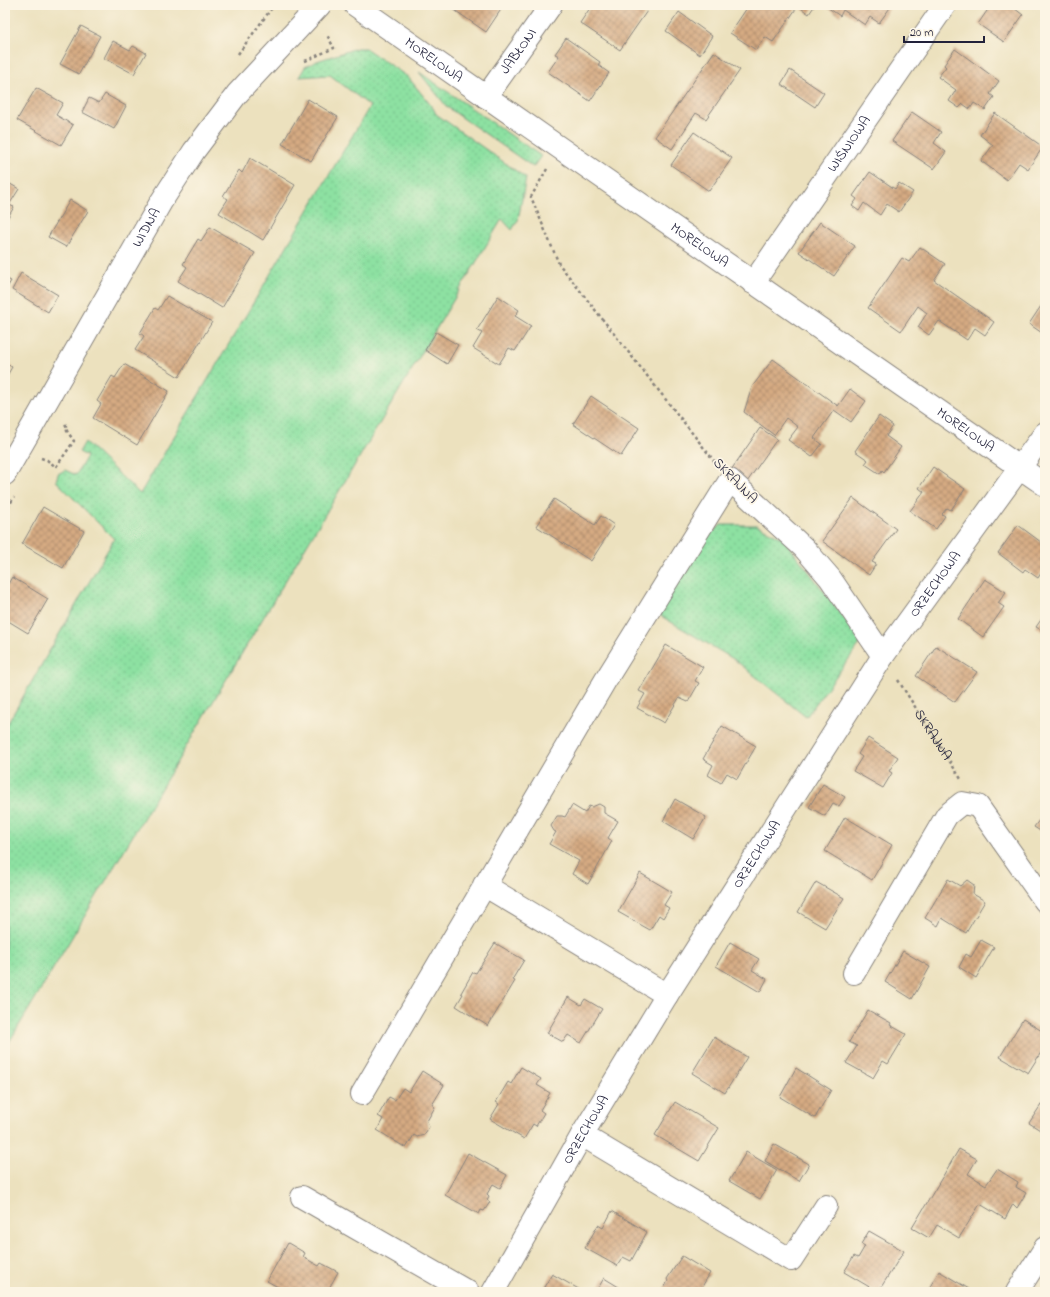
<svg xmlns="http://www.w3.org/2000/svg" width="1050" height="1297" viewBox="0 0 1050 1297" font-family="'Indie Flower',sans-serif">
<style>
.grass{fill:url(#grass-dots);stroke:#58826e}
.building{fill:url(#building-cross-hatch)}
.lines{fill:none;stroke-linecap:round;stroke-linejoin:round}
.minor-casing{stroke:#87827c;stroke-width:24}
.path{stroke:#87827c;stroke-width:2.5;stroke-dasharray:3 3;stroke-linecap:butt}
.minor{stroke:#fff;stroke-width:22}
.labels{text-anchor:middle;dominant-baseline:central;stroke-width:3.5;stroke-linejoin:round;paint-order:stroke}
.street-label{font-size:14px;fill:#22223b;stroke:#fcf5e5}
</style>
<defs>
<pattern id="grass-dots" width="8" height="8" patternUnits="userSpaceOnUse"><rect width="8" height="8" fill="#8de1a2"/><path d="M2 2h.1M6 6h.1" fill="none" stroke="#79c18c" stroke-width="1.8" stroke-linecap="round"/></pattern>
<pattern id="building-cross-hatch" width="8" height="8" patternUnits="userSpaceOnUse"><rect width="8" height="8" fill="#d5aa82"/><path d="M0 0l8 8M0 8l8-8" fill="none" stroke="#ac8a6c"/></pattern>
</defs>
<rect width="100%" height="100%" fill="#fcf5e5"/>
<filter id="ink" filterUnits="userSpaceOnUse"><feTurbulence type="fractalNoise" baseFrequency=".025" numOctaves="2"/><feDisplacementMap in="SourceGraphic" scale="8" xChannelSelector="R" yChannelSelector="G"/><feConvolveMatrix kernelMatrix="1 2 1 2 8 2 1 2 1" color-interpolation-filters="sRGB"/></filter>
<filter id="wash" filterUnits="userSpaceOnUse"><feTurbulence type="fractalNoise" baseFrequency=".012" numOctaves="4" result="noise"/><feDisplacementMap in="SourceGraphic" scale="16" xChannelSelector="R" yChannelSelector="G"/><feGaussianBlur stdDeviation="0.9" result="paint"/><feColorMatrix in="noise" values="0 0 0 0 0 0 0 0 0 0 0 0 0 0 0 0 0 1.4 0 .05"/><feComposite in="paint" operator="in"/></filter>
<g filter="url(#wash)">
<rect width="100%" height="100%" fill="#ece1be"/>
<path class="grass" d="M357,48H365L408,77L433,108L436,114L526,178L518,220L512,230L502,219L5,1049V728L114,539L56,481L58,474L65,470L76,475L87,456L79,452L85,442L140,494L370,106L330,75L299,77L305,67L317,61Z
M419,72L541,156L533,167L447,107Z
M721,525H756L783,538L862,641L806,717L735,660L656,613L696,546Z"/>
<g id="blocks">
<path class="building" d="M456,5H504L486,32L453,9Z
M592,5H638L647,11L620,50L580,23Z
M749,5H815L809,14L798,6L773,42L765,37L756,50L730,33Z
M824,5H892L879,23L870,17L865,25L843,10L840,16Z
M991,5H1010L1023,15L1004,42L978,24Z
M679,12L712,36L700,55L666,31Z
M81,26L100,36L79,74L60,64Z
M566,38L600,62L598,65L609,73L590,101L548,72L559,56L555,54Z
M113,41L130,50L133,46L146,53L134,74L104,58Z
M955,49L999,81L990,94L994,97L985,110L974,103L970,109L963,104L959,108L949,101L956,90L938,77L946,67L944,65Z
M714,52L740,70L706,119L696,113L672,149L655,137Z
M790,70L824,93L815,107L781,84Z
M36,88L63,103L56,115L73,125L61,145L17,120Z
M105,94L126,106L114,129L82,112L89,98L99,103Z
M308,99L338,117L311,161L282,144Z
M912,112L941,132L934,143L946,152L934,169L892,141Z
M995,113L1043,147L1028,169L1019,163L1007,180L981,161L993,145L980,135Z
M694,132L732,158L709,191L671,165Z
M250,158L295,185L263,240L219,213L228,199L223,196L239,170L242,173Z
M870,172L895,189L899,183L913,192L899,212L887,204L880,215L864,203L859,211L852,206L857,199L853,196Z
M5,181L19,189L9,205L14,207L5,222Z
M70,200L88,211L66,247L48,237Z
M820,222L855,246L834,276L799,252Z
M210,227L255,253L222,308L178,281L187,267L183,264L198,239L201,241Z
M920,247L945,264L934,280L994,322L985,335L975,328L967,340L939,321L929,335L918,327L927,313L918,306L901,331L868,308L902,258L909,262Z
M21,273L58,295L48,312L12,290Z
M5,278L11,281L5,291Z
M167,296L212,322L179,377L135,350L144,336L140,333L155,308L158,310Z
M498,296L519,310L515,316L531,326L515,351L509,348L499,364L473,348L482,333L477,330Z
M1041,306L1045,309V335L1029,324Z
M436,332L458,345L447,364L425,350Z
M773,359L838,406L850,389L866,401L851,422L834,410L814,438L822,444L812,457L788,440L798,427L786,418L774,435L744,412L752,387Z
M5,363L12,367L5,379Z
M124,364L169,391L137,445L93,418L101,404L97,401L112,376L115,378Z
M591,396L639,428L621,456L573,424Z
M879,416L893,426L886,436L901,447L884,472L882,470L880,474L865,464L868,460L855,451Z
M760,428L777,439L747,482L731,470Z
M933,467L965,489L951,510L947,508L942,514L945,516L936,529L910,511L924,492L919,488Z
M853,498L896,529L872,562L876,564L869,575L822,541Z
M554,499L595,525L601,516L614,525L591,561L536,526Z
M43,507L84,531L63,568L22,544Z
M1018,525L1045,545V567L1038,578L1025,569L1023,572L998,553Z
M12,577L48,599L28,633L5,619V589Z
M985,579L1006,592L998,603L1004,607L983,637L958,619Z
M1045,614V632L1036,627Z
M666,645L703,667L695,681L699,683L688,702L679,698L664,723L637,708L645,694L639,691Z
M936,646L977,672L955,702L916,676Z
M722,726L756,746L737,779L727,773L721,783L708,775L713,765L703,759Z
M868,738L898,757L889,771L892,773L883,788L853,771L862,757L858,754Z
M823,784L845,797L839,806L833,803L825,816L809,807Z
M675,799L706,817L693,839L663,821Z
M599,804L604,807V813L618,821L608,838L612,841L588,884L572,874L579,861L549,844L556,832L554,831L551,826L557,816H562L565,817L572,805L585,813L589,806L592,807Z
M1045,812V834L1034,827Z
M845,817L892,845L872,880L825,851Z
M640,873L672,892L664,905L669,908L663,918L659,915L650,930L618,912Z
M948,879L960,886L967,880L974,885L973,894L985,901L966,933L942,918L938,926L925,918Z
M816,882L844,898L825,928L798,912Z
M981,940L994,947L976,978L959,967L966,954L971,957Z
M730,942L759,959L752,970L767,979L760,992L716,966Z
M495,943L524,960L512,980L515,981L488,1026L456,1006L463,994L461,993L473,972L476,973Z
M903,951L930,967L912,999L885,982Z
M568,997L581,1005L585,999L602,1009L581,1043L568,1035L563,1042L547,1033Z
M868,1010L891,1023L890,1025L906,1034L888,1064L883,1061L873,1078L846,1063L857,1046L849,1042Z
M1023,1019L1045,1033V1046L1028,1073L1000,1057Z
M714,1037L747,1057L725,1093L692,1073Z
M521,1067L541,1079L537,1085L550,1093L540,1110L544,1113L536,1126L533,1124L524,1139L490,1119L499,1104L496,1102L508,1082L511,1084Z
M796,1068L831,1090L815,1118L780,1097Z
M422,1071L444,1085L432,1105L435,1107L427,1121L429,1127L424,1135L417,1137L414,1135L406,1148L377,1130L383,1119L378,1116L389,1097L395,1100L403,1088L409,1092Z
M1045,1099V1133L1029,1123Z
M675,1102L719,1128L699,1161L655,1135Z
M774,1144L809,1164L799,1181L765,1161Z
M959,1149L977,1159L968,1174L986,1185L997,1169L1018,1182L1016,1187L1026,1193L1017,1208L1013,1204L1005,1219L980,1204L959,1238L937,1225L929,1238L912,1228Z
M746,1152L777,1170L760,1199L729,1181Z
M468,1153L507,1175L500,1188L493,1184L487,1194L489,1196L487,1200L490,1202L484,1211L481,1210L479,1214L445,1195Z
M612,1211L647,1232L631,1261L623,1257L617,1266L585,1248L598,1225L603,1228Z
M869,1231L904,1251L878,1292L844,1272L854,1256L858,1258L865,1246L861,1244Z
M288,1243L305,1253L303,1257L319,1266L321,1263L338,1272L327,1292H287L267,1281Z
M682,1256L710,1273L699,1292H662L668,1281L667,1279Z
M939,1271L969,1289L967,1292H927Z
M552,1274L584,1292H541Z
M604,1278L627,1292H596Z"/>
</g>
</g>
<g filter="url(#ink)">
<use href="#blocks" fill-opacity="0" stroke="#87827c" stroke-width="1"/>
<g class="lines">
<g class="minor-casing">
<g id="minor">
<path id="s2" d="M355,5L560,148L1045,485"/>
<path id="s3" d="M486,97L551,5"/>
<path id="s4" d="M753,283L945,5"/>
<path id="s5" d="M5,474L161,202L194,151L237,94L320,5"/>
<path d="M484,885L667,995"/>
<path d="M854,973L947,815L962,803L978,806L1045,901"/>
<path d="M362,1094L605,681L730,480L804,548L830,578L883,656"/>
<path d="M582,1135L791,1260L826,1206"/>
<path d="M302,1197L468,1292"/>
<path id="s6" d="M493,1292L582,1135L667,995L883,656L1045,433"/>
<path d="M1017,1292L1045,1248"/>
</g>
</g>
<g class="path">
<path d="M238,54L274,5"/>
<path d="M305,61L334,48L327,35"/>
<path d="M547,169L531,197L559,264L715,462"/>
<path d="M41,458L47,460L56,467L74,441L67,431L65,421"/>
<path d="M5,513L14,497"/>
<path id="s1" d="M898,680L961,779"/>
</g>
<use href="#minor" class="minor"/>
</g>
</g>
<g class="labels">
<g class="street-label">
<text stroke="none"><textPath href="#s3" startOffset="56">JABŁONI</textPath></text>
<text stroke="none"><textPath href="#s2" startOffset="96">MORELOWA</textPath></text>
<text stroke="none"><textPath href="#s4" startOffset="169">WIŚNIOWA</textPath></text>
<text stroke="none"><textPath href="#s5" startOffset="284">WIDNA</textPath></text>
<text stroke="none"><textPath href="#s2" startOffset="420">MORELOWA</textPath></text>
<text stroke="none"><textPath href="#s2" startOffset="744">MORELOWA</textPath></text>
<text transform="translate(735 481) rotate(46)">SKRAJNA</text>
<text stroke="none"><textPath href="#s6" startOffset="835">ORZECHOWA</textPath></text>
<text stroke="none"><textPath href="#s1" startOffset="65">SKRAJNA</textPath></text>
<text stroke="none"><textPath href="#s6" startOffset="511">ORZECHOWA</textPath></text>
<text stroke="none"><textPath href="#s6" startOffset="187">ORZECHOWA</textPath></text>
</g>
</g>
<rect width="1050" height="1297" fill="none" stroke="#fcf5e5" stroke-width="20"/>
<path d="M904 36v6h80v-6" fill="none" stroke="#22223b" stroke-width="2"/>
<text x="910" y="36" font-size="12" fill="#22223b" stroke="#fcf5e5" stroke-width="3" paint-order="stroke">20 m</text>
</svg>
